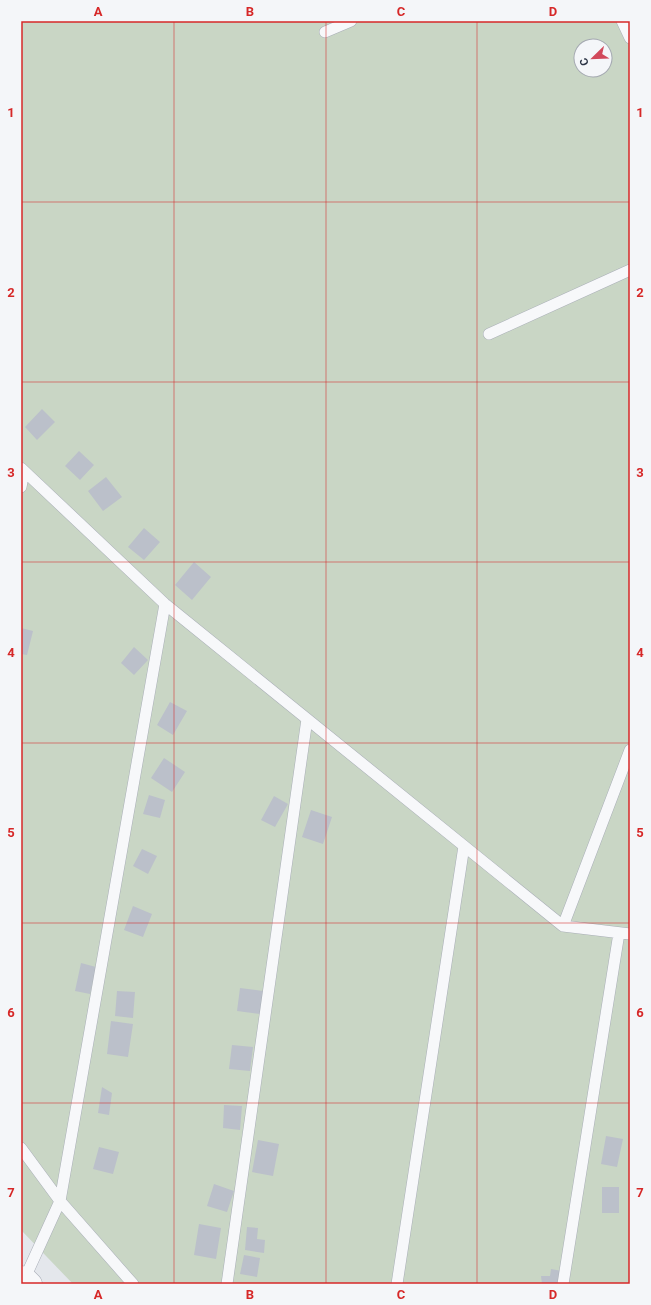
<svg xmlns="http://www.w3.org/2000/svg" width="651" height="1305" viewBox="0 0 651 1305" font-family="Roboto,sans-serif">
<style>
.green{fill:#c9d6c5;fill-rule:evenodd}
.building{fill:#bbc0ca}
.lines{fill:none;stroke-linecap:round;stroke-linejoin:round}
.service-casing{stroke:#a9aeb7;stroke-width:12}
.tertiary-casing{stroke:#a9aeb7;stroke-width:23}
.service{stroke:#f7f8fa;stroke-width:11}
.tertiary{stroke:#f7f8fa;stroke-width:22}
.grid{fill:none;stroke:#d62828;stroke-width:1;stroke-opacity:0.55}
.neatline{fill:none;stroke:#d62828;stroke-width:1.5}
.grid-label{font-size:13px;text-anchor:middle;font-weight:bold;fill:#d62828}
</style>
<rect width="100%" height="100%" fill="#e4e7ec"/>
<path class="green" d="M21,21H630V1284H73L21,1230ZM581,46H605V70H581Z"/>
<path class="building" d="M42,409L55,422L37,440L25,427Z
M79,451L94,465L80,480L65,466Z
M106,477L122,497L103,511L88,491Z
M144,528L160,542L144,560L128,547Z
M194,562L211,577L192,600L175,585Z
M21,628L33,631L27,655L21,654Z
M134,647L148,660L134,675L121,663Z
M170,702L187,711L173,735L157,725Z
M164,758L185,772L172,792L151,778Z
M149,795L165,800L160,818L143,814Z
M274,796L288,804L275,827L261,820Z
M311,810L332,817L323,844L302,837Z
M142,849L157,856L148,874L133,866Z
M133,906L152,914L143,937L124,930Z
M81,963L96,967L90,994L75,991Z
M240,988L263,991L260,1014L237,1011Z
M117,991L135,992L133,1018L115,1016Z
M111,1021L133,1024L128,1057L107,1054Z
M232,1045L253,1047L250,1071L229,1069Z
M102,1087L112,1093L109,1115L98,1113Z
M224,1105L242,1106L240,1130L223,1128Z
M606,1136L623,1139L617,1167L601,1164Z
M258,1140L279,1144L273,1176L252,1172Z
M99,1147L119,1152L113,1174L93,1169Z
M214,1184L234,1191L227,1212L207,1206Z
M602,1187H619V1213H602Z
M199,1224L221,1228L216,1259L194,1255Z
M247,1227L258,1228L257,1239L265,1240L264,1253L245,1250Z
M244,1255L260,1258L257,1277L240,1274Z
M551,1269L562,1271L559,1284H542L541,1276H550Z"/>
<g class="lines">
<g class="service-casing">
<path id="service" d="M622,21L630,38
M325,32L351,21
M489,334L630,270
M21,468L165,604L563,926L630,934
M21,487L24,471
M563,926L630,750
M21,1148L60,1201L133,1284
M25,1278L60,1201L165,604
M227,1284L307,719
M397,1284L464,846
M563,1284L619,933"/>
</g>
<g class="tertiary-casing">
<path id="tertiary" d="M21,1277L25,1278L31,1284"/>
</g>
<use href="#service" class="service"/>
<use href="#tertiary" class="tertiary"/>
</g>
<path class="grid" d="M174,21V1284M326,21V1284M477,21V1284M21,202H630M21,382H630M21,562H630M21,743H630M21,923H630M21,1103H630"/>
<rect width="651" height="1305" fill="none" stroke="#f4f6f9" stroke-width="44"/>
<g transform="translate(593 58) rotate(247)"><circle r="19" fill="#f4f6f9" stroke="#a4a8b1"/>
<path d="M0-3L7 15L0 10L-7 15Z" fill="#d1495b"/>
<text y="-6" font-size="11" font-weight="bold" text-anchor="middle" fill="#2b3445">С</text>
</g>
<rect x="22" y="22" width="607" height="1261" class="neatline"/>
<g class="grid-label">
<text x="98" y="16">A</text>
<text x="250" y="16">B</text>
<text x="401" y="16">C</text>
<text x="553" y="16">D</text>
<text x="11" y="117">1</text>
<text x="640" y="117">1</text>
<text x="11" y="297">2</text>
<text x="640" y="297">2</text>
<text x="11" y="477">3</text>
<text x="640" y="477">3</text>
<text x="11" y="657">4</text>
<text x="640" y="657">4</text>
<text x="11" y="837">5</text>
<text x="640" y="837">5</text>
<text x="11" y="1017">6</text>
<text x="640" y="1017">6</text>
<text x="11" y="1197">7</text>
<text x="640" y="1197">7</text>
<text x="98" y="1299">A</text>
<text x="250" y="1299">B</text>
<text x="401" y="1299">C</text>
<text x="553" y="1299">D</text>
</g>
</svg>
